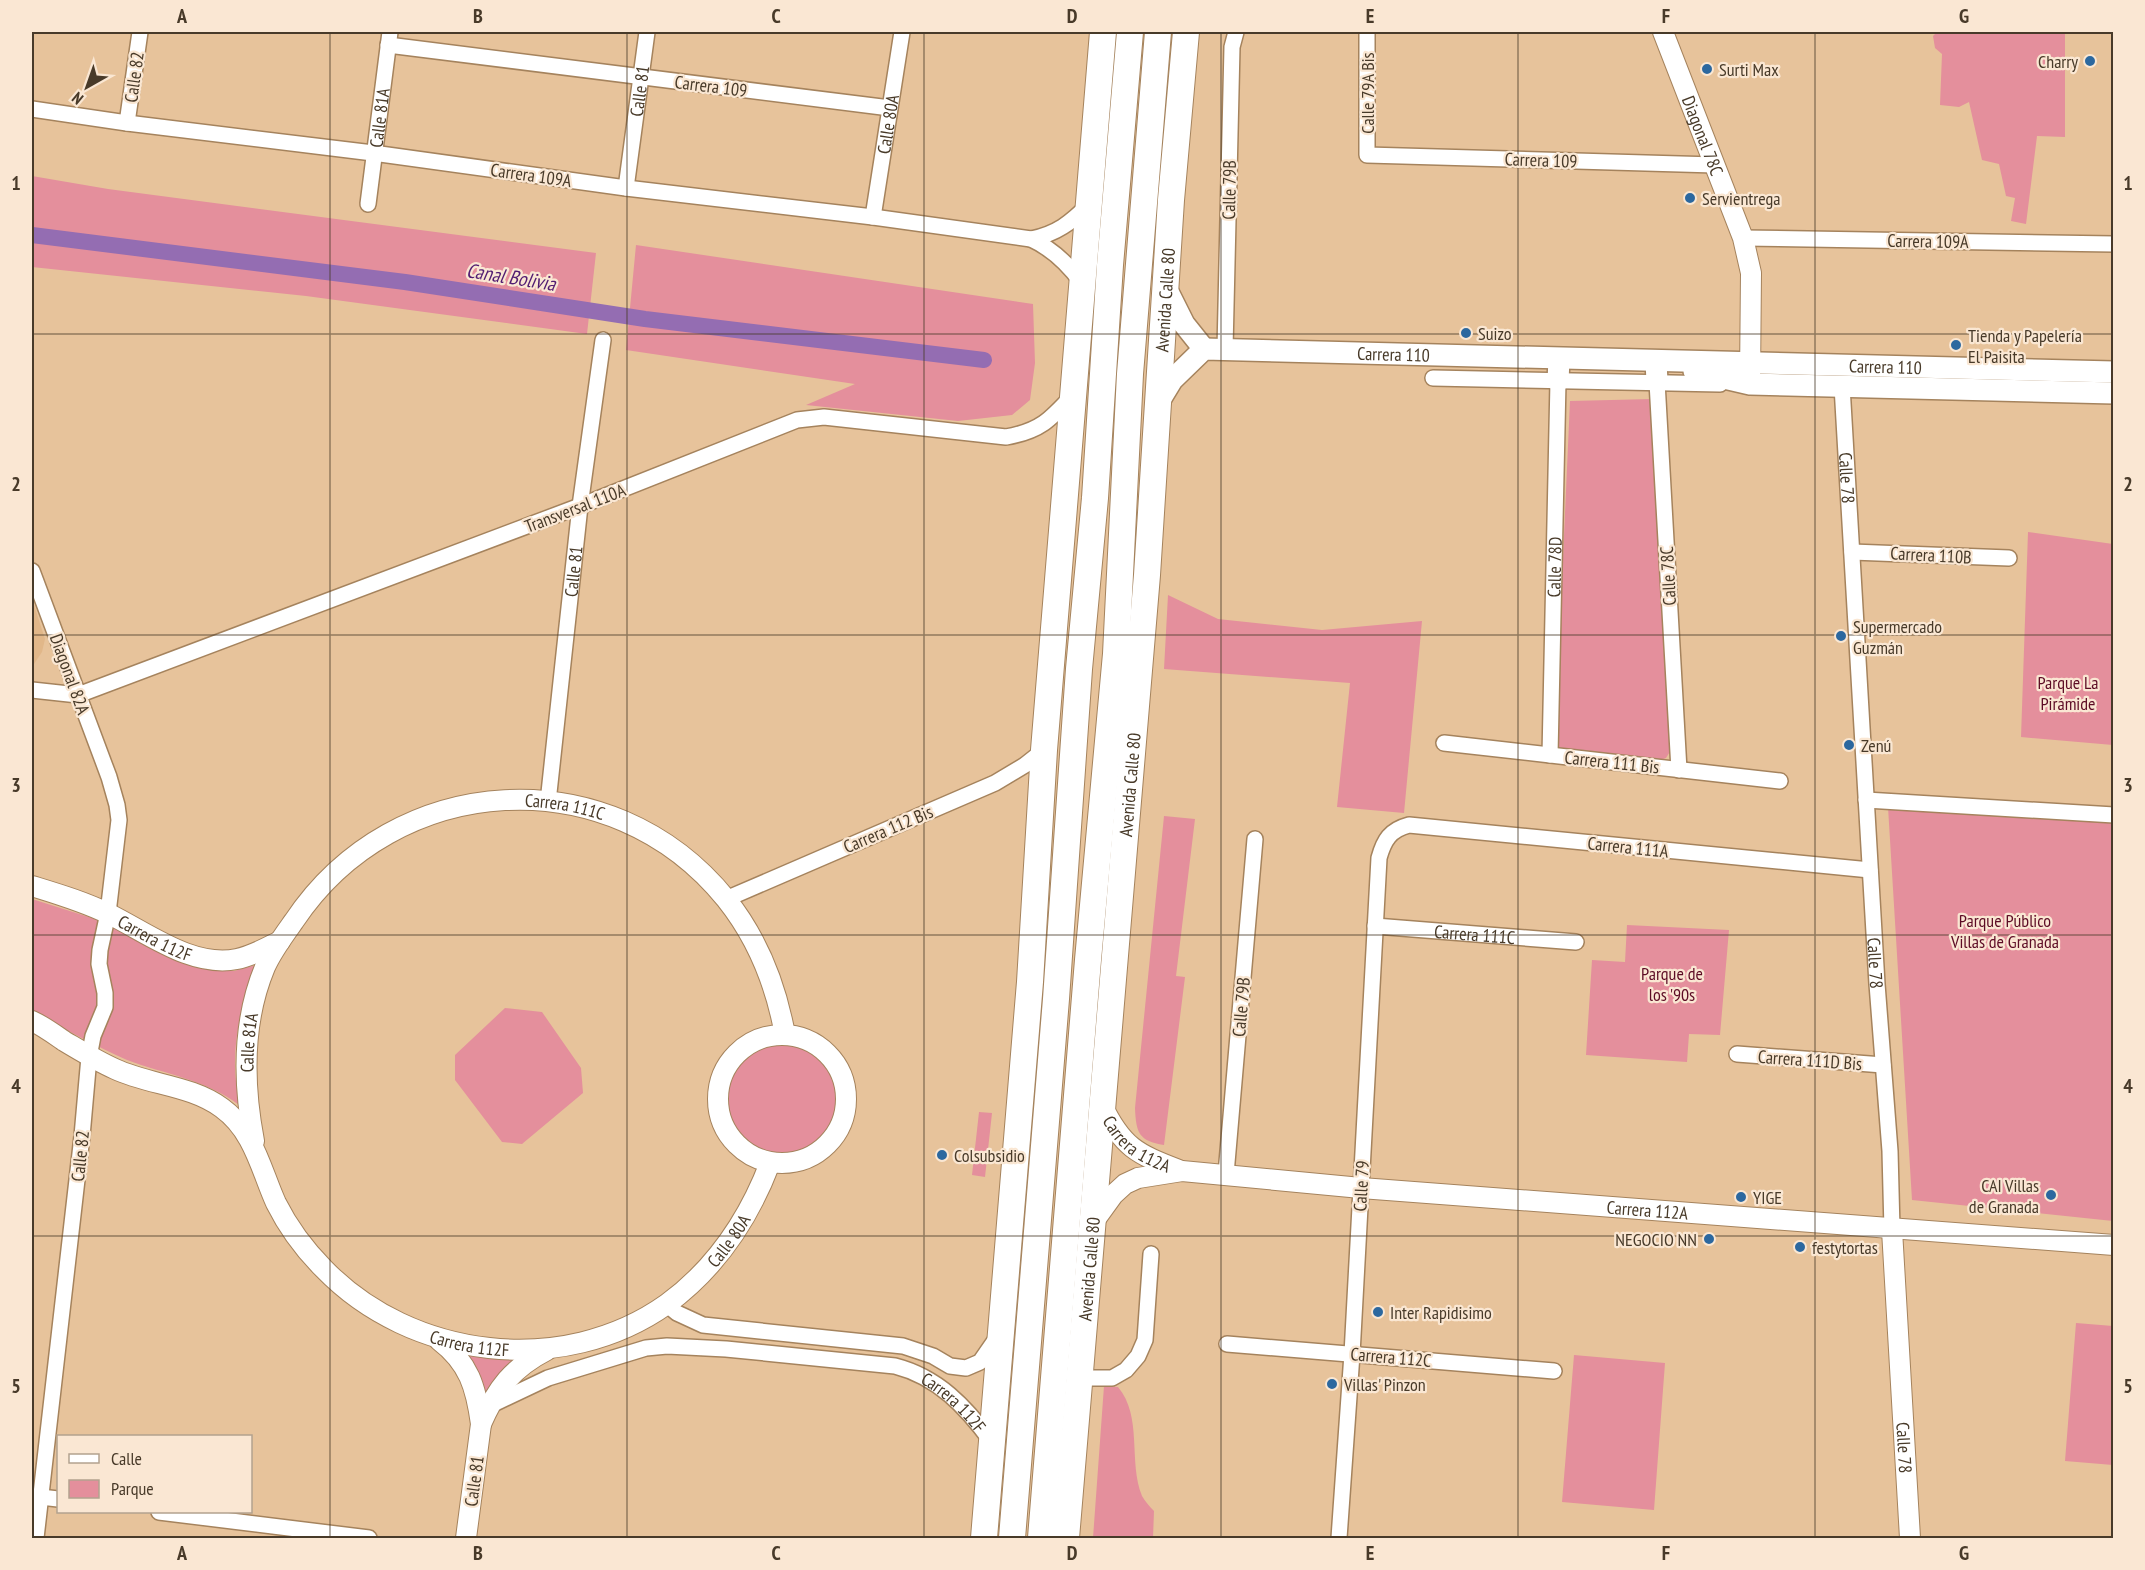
<svg xmlns="http://www.w3.org/2000/svg" width="2145" height="1570" viewBox="0 0 2145 1570" font-family="'PT Sans Narrow',sans-serif">
<style>
.built{fill:#e1b789}
.green{fill:#e48f9c}
.lines{fill:none;stroke-linecap:round;stroke-linejoin:round}
.canal{stroke:#946db2;stroke-width:16}
.minor-casing{stroke:#a5835d;stroke-width:18}
.tertiary-casing{stroke:#a5835d;stroke-width:22}
.secondary-casing{stroke:#a5835d;stroke-width:24}
.trunk-casing{stroke:#a5835d;stroke-width:28}
.minor{stroke:#fff;stroke-width:15}
.tertiary{stroke:#fff;stroke-width:20}
.secondary{stroke:#fff;stroke-width:21}
.trunk{stroke:#fff;stroke-width:26}
.grid{fill:none;stroke:#483a29;stroke-width:1.5;stroke-opacity:0.55}
.poi-dot{fill:#2c689f;stroke:#fae7d3;stroke-width:2}
.labels{text-anchor:middle;dominant-baseline:central;stroke-width:4.5;stroke-linejoin:round;paint-order:stroke}
.poi-label{font-size:18px;fill:#483a29;stroke:#fae7d3;text-anchor:start}
.street-label{font-size:18px;fill:#483a29;stroke:#fae7d3}
.park-label{font-size:18px;fill:#5d0c25;stroke:#fae7d3}
.water-label{font-size:20px;font-style:italic;fill:#521d72;stroke:#fae7d3}
.neatline{fill:none;stroke:#483a29;stroke-width:2}
.grid-label{font-size:20px;text-anchor:middle;font-weight:bold;fill:#483a29}
</style>
<rect width="100%" height="100%" fill="#e7c39b"/>
<path class="built" d="M32,605H34L45,639L42,652L32,667Z"/>
<path class="green" d="M1937,32H2065V137L2037,136L2026,224L2011,221L2015,198L2006,196L1999,164L1982,160L1969,102L1959,107L1940,105L1942,54L1935,48L1933,36Z
M32,176L108,189L596,253L587,334L306,296L32,267Z
M636,245L1033,304L1035,363L1030,400L1012,415L958,421L806,405L855,384L626,350Z
M1652,399L1671,750L1666,758L1655,762L1559,749L1555,738L1570,401Z
M2028,532L2113,544V745L2021,737Z
M1168,595L1218,619L1322,630L1422,621L1404,813L1337,807L1350,683L1164,669Z
M1888,807L2113,822V1221L1912,1200Z
M1164,816L1195,819L1176,976L1185,977L1164,1145C1139,1141 1136,1133 1135,1108Z
M32,899L92,918L187,963L213,970L234,971L256,965C244,995 234,1034 235,1067C235,1080 238,1092 239,1105C207,1080 164,1074 127,1060C95,1046 63,1028 32,1012Z
M1627,925L1729,930L1720,1035L1689,1034L1687,1062L1586,1055L1592,960L1625,962Z
M505,1008L542,1012L581,1068L583,1093L522,1144L502,1142L455,1080V1055Z
M728 1099a55 55 0 1 1 110 0a55 55 0 1 1-110 0Z
M979,1112L992,1113L985,1177L972,1175Z
M2076,1323L2113,1326V1465L2065,1461Z
M465,1354L518,1360L485,1397Z
M1574,1355L1665,1363L1654,1510L1562,1502Z
M1104,1386L1118,1387C1143,1417 1128,1461 1142,1496C1145,1501 1150,1507 1154,1511L1153,1538H1093Z"/>
<g class="lines">
<path class="canal" d="M32,235L405,282L645,319L984,360"/>
<g class="minor-casing">
<g id="minor">
<path d="M1367,32V155L1715,165"/>
<path d="M388,45L890,108"/>
<path d="M32,109L127,123L373,153L626,188L873,217L1031,239C1053,249 1068,264 1082,283"/>
<path d="M127,123L140,32"/>
<path id="s1" d="M626,188L647,32"/>
<path id="s2" d="M368,204L390,32"/>
<path id="s3" d="M873,217L902,32"/>
<path d="M1743,238L2114,244"/>
<path d="M1031,239C1056,234 1071,223 1089,204"/>
<path d="M1225,349L1232,47L1236,32"/>
<path d="M1433,378L1720,384"/>
<path d="M1657,382L1679,770"/>
<path id="s4" d="M1842,386L1877,984L1890,1151L1892,1230"/>
<path d="M1852,552L2009,558"/>
<path d="M32,571L109,777L117,805L119,820L108,913L100,950L99,964L105,993V1007L93,1036L89,1057L82,1136L36,1538"/>
<path d="M32,690L78,695L580,506L797,420L824,417L1006,437C1040,431 1050,420 1073,395"/>
<path d="M1444,743L1780,781"/>
<path id="s5" d="M1550,755L1558,381"/>
<path d="M1866,800L2114,815"/>
<path id="s6" d="M548,802L580,506L603,340"/>
<path d="M726,899L995,783L1025,765L1044,750"/>
<path id="s7" d="M1375,926L1576,942"/>
<path d="M1737,1054L1883,1065"/>
<path d="M1226,1174L1255,839"/>
<path d="M666,1304L677,1313L703,1325L903,1346L933,1356L950,1366L966,1368L980,1362L998,1336"/>
<path d="M1227,1344L1554,1371"/>
<path d="M1079,1378H1112L1126,1370L1138,1356L1145,1340L1151,1254"/>
<path id="s8" d="M489,1406L548,1378L646,1348L667,1346L726,1349L895,1366C938,1377 966,1407 991,1441"/>
<path d="M32,1496L58,1499"/>
<path d="M159,1512L369,1538"/>
<path d="M1339,1538L1352,1354L1379,858C1384,840 1390,830 1409,825L1870,870"/>
</g>
</g>
<g class="tertiary-casing">
<g id="tertiary">
<path id="s9" d="M1663,32L1743,238L1751,273L1750,379"/>
<path id="s10" d="M32,886C58,894 85,902 109,914C148,933 192,968 237,959C252,956 266,948 280,941"/>
<path id="s11" d="M32,1021C43,1026 54,1034 64,1041C81,1051 97,1061 115,1069C149,1085 191,1085 222,1108C254,1131 261,1170 276,1203C288,1227 305,1250 324,1269C411,1359 563,1378 667,1304C716,1268 749,1218 770,1163"/>
<circle cx="782" cy="1099" r="64"/>
<path id="s12" d="M1102,1105C1122,1147 1137,1154 1179,1170"/>
<path id="s13" d="M254,1141C243,1083 242,1022 265,967C272,951 284,935 294,921C395,770 611,757 726,899C758,939 776,985 785,1035"/>
<path id="s14" d="M1092,1224L1113,1195L1125,1184L1138,1178L1182,1171L1361,1188L2114,1245"/>
<path id="s15" d="M1892,1230L1910,1538"/>
<path d="M439,1340C469,1363 476,1387 481,1424L466,1538"/>
<path d="M481,1424C497,1388 512,1368 547,1350"/>
</g>
</g>
<g class="secondary-casing">
<g id="secondary">
<path d="M1165,286L1184,324L1204,349"/>
<path d="M1656,361L1657,382"/>
<path d="M1694,371L1750,384L2114,393"/>
<path d="M1558,381L1559,359"/>
<path id="s16" d="M1158,403L1172,380L1204,349L2114,372"/>
</g>
</g>
<g class="trunk-casing">
<g id="trunk">
<path d="M984,1538L1030,982L1044,750L1103,32"/>
<path d="M1012,1538L1056,999L1079,669L1095,498L1110,265L1130,32"/>
<path d="M1041,1538L1088,960L1116,654L1130,374L1158,32"/>
<path id="s17" d="M1066,1538L1147,575L1171,200L1186,32"/>
</g>
</g>
<use href="#minor" class="minor"/>
<use href="#tertiary" class="tertiary"/>
<use href="#secondary" class="secondary"/>
<use href="#trunk" class="trunk"/>
</g>
<path class="grid" d="M330,32V1538M627,32V1538M924,32V1538M1221,32V1538M1518,32V1538M1815,32V1538M32,334H2114M32,635H2114M32,935H2114M32,1236H2114"/>
<g class="poi-dot">
<circle cx="2090" cy="61" r="6"/>
<circle cx="1707" cy="69" r="6"/>
<circle cx="1690" cy="198" r="6"/>
<circle cx="1466" cy="333" r="6"/>
<circle cx="1956" cy="345" r="6"/>
<circle cx="1841" cy="636" r="6"/>
<circle cx="1849" cy="745" r="6"/>
<circle cx="942" cy="1155" r="6"/>
<circle cx="2051" cy="1195" r="6"/>
<circle cx="1741" cy="1197" r="6"/>
<circle cx="1709" cy="1239" r="6"/>
<circle cx="1800" cy="1247" r="6"/>
<circle cx="1378" cy="1312" r="6"/>
<circle cx="1332" cy="1384" r="6"/>
</g>
<g class="labels">
<g class="poi-label">
<text x="2078" y="61" text-anchor="end">Charry</text>
<text x="1719" y="69">Surti Max</text>
<text x="1702" y="198">Servientrega</text>
<text x="1478" y="333">Suizo</text>
<text x="1968" y="335">Tienda y Papelería<tspan x="1968" dy="21">El Paisita</tspan></text>
<text x="1853" y="626">Supermercado<tspan x="1853" dy="21">Guzmán</tspan></text>
<text x="1861" y="745">Zenú</text>
<text x="954" y="1155">Colsubsidio</text>
<text x="2039" y="1185" text-anchor="end">CAI Villas<tspan x="2039" dy="21">de Granada</tspan></text>
<text x="1753" y="1197">YIGE</text>
<text x="1697" y="1239" text-anchor="end">NEGOCIO NN</text>
<text x="1812" y="1247">festytortas</text>
<text x="1390" y="1312">Inter Rapidisimo</text>
<text x="1344" y="1384">Villas' Pinzon</text>
</g>
<g class="street-label">
<text transform="translate(134 77) rotate(-82)">Calle 82</text>
<text transform="translate(711 86) rotate(7)">Carrera 109</text>
<text stroke="none"><textPath href="#s1" startOffset="98">Calle 81</textPath></text>
<text transform="translate(1367 93) rotate(-90)">Calle 79A Bis</text>
<text stroke="none"><textPath href="#s2" startOffset="87">Calle 81A</textPath></text>
<text stroke="none"><textPath href="#s3" startOffset="94">Calle 80A</textPath></text>
<text stroke="none"><textPath href="#s9" startOffset="111">Diagonal 78C</textPath></text>
<text transform="translate(1541 160) rotate(2)">Carrera 109</text>
<text transform="translate(531 175) rotate(8)">Carrera 109A</text>
<text transform="translate(1229 190) rotate(-89)">Calle 79B</text>
<text transform="translate(1928 241) rotate(1)">Carrera 109A</text>
<text stroke="none"><textPath href="#s17" startOffset="1242">Avenida Calle 80</textPath></text>
<text stroke="none"><textPath href="#s16" startOffset="261">Carrera 110</textPath></text>
<text stroke="none"><textPath href="#s16" startOffset="753">Carrera 110</textPath></text>
<text stroke="none"><textPath href="#s4" startOffset="92">Calle 78</textPath></text>
<text transform="translate(575 508) rotate(-21)">Transversal 110A</text>
<text transform="translate(1931 555) rotate(3)">Carrera 110B</text>
<text stroke="none"><textPath href="#s5" startOffset="188">Calle 78D</textPath></text>
<text stroke="none"><textPath href="#s6" startOffset="232">Calle 81</textPath></text>
<text transform="translate(1668 576) rotate(-93)">Calle 78C</text>
<text transform="translate(70 674) rotate(70)">Diagonal 82A</text>
<text transform="translate(1612 762) rotate(6)">Carrera 111 Bis</text>
<text stroke="none"><textPath href="#s17" startOffset="756">Avenida Calle 80</textPath></text>
<text stroke="none"><textPath href="#s13" startOffset="544">Carrera 111C</textPath></text>
<text transform="translate(888 829) rotate(-23)">Carrera 112 Bis</text>
<text transform="translate(1628 847) rotate(6)">Carrera 111A</text>
<text stroke="none"><textPath href="#s7" startOffset="100">Carrera 111C</textPath></text>
<text stroke="none"><textPath href="#s10" startOffset="134">Carrera 112F</textPath></text>
<text stroke="none"><textPath href="#s4" startOffset="578">Calle 78</textPath></text>
<text transform="translate(1241 1007) rotate(-85)">Calle 79B</text>
<text stroke="none"><textPath href="#s13" startOffset="99">Calle 81A</textPath></text>
<text transform="translate(1810 1060) rotate(4)">Carrera 111D Bis</text>
<text stroke="none"><textPath href="#s12" startOffset="54">Carrera 112A</textPath></text>
<text transform="translate(80 1156) rotate(-84)">Calle 82</text>
<text transform="translate(1361 1186) rotate(-87)">Calle 79</text>
<text stroke="none"><textPath href="#s14" startOffset="578">Carrera 112A</textPath></text>
<text stroke="none"><textPath href="#s11" startOffset="866">Calle 80A</textPath></text>
<text stroke="none"><textPath href="#s17" startOffset="270">Avenida Calle 80</textPath></text>
<text stroke="none"><textPath href="#s11" startOffset="570">Carrera 112F</textPath></text>
<text transform="translate(1391 1357) rotate(5)">Carrera 112C</text>
<text stroke="none"><textPath href="#s8" startOffset="488">Carrera 112F</textPath></text>
<text stroke="none"><textPath href="#s15" startOffset="218">Calle 78</textPath></text>
<text transform="translate(474 1481) rotate(-82)">Calle 81</text>
</g>
<g class="park-label">
<text x="2068" y="682">Parque La<tspan x="2068" dy="21">Pirámide</tspan></text>
<text x="2005" y="920">Parque Público<tspan x="2005" dy="21">Villas de Granada</tspan></text>
<text x="1672" y="973">Parque de<tspan x="1672" dy="21">los '90s</tspan></text>
</g>
<g class="water-label">
<text transform="translate(511 277) rotate(9)">Canal Bolivia</text>
</g>
</g>
<rect width="2145" height="1570" fill="none" stroke="#fae7d3" stroke-width="66"/>
<rect x="57" y="1435" width="195" height="78" fill="#fae7d3" stroke="#b3a28f" stroke-width="1.5"/>
<rect x="69" y="1454" width="30" height="9" fill="#ffffff" stroke="#b3a28f" stroke-width="1.5"/>
<text x="111" y="1465" font-size="18" fill="#483a29">Calle</text>
<rect x="69" y="1480" width="30" height="18" fill="#e48f9c" stroke="#b3a28f" stroke-width="1.5"/>
<text x="111" y="1495" font-size="18" fill="#483a29">Parque</text>
<g transform="translate(87 87) rotate(220)" stroke="#fae7d3" stroke-width="4.5" paint-order="stroke">
<path d="M0-4.5L10 22L0 15L-10 22Z" fill="#483a29"/>
<text y="-9" font-size="16" font-weight="bold" text-anchor="middle" fill="#483a29">N</text>
</g>
<rect x="33" y="33" width="2079" height="1504" class="neatline"/>
<g class="grid-label">
<text x="182" y="23">A</text>
<text x="478" y="23">B</text>
<text x="776" y="23">C</text>
<text x="1072" y="23">D</text>
<text x="1370" y="23">E</text>
<text x="1666" y="23">F</text>
<text x="1964" y="23">G</text>
<text x="16" y="190">1</text>
<text x="2128" y="190">1</text>
<text x="16" y="491">2</text>
<text x="2128" y="491">2</text>
<text x="16" y="792">3</text>
<text x="2128" y="792">3</text>
<text x="16" y="1093">4</text>
<text x="2128" y="1093">4</text>
<text x="16" y="1393">5</text>
<text x="2128" y="1393">5</text>
<text x="182" y="1560">A</text>
<text x="478" y="1560">B</text>
<text x="776" y="1560">C</text>
<text x="1072" y="1560">D</text>
<text x="1370" y="1560">E</text>
<text x="1666" y="1560">F</text>
<text x="1964" y="1560">G</text>
</g>
</svg>
